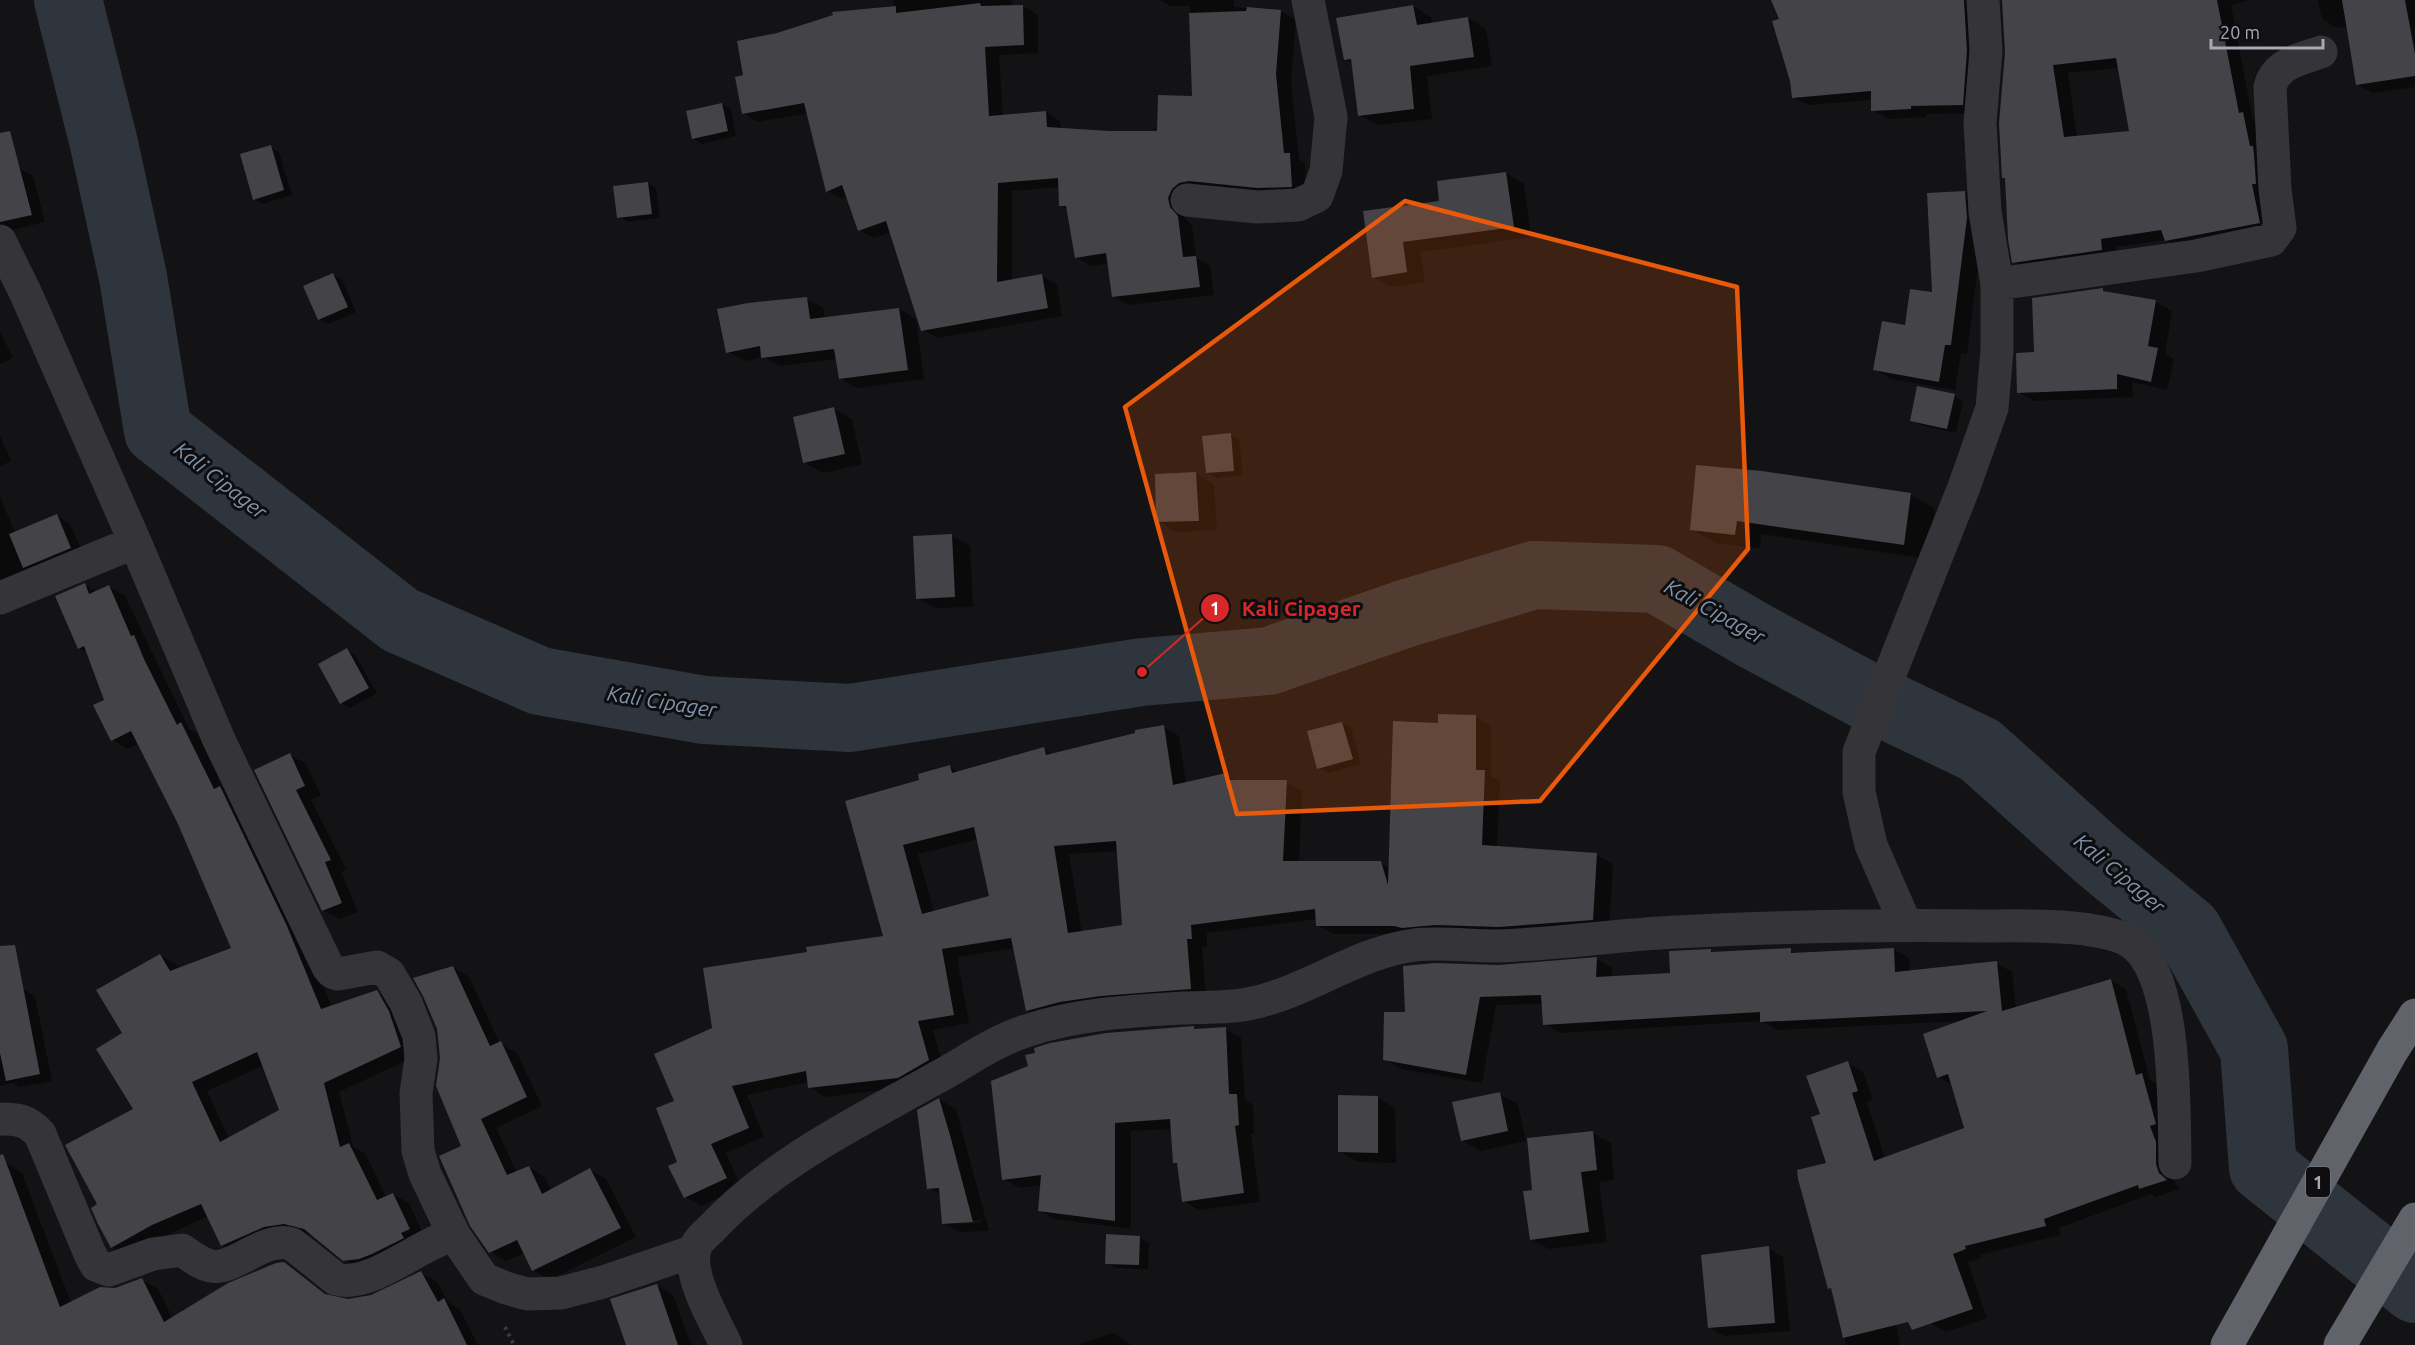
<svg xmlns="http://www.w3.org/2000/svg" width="2415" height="1345" viewBox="0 0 2415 1345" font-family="Ubuntu,sans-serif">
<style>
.shadow{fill:#0007;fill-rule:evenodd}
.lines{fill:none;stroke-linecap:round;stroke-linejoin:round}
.river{stroke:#2e353c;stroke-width:68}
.building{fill:#434348;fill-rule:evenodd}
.path{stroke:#3b3c40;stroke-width:4;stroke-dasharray:3 4.5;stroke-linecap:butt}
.street{stroke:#353539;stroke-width:33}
.highway{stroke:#61636a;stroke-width:33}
.marked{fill:#e8590c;fill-opacity:0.2;stroke:#e8590c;stroke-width:4.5;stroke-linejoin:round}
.labels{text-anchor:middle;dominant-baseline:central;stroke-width:6;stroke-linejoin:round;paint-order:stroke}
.shield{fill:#0e0e10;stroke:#787b83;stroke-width:1.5}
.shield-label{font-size:18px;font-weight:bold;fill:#a6aab4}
.water-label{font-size:21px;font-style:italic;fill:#8095ac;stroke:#0e0e10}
.leader{fill:none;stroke:#d62828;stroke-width:2}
.callout-dot{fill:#d62828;stroke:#0e0e10;stroke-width:2}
.mark-label{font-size:18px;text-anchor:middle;font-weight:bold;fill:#fff}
.callout-label{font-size:21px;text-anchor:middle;font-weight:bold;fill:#d62828;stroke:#0e0e10;stroke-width:6;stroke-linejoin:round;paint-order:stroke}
</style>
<rect width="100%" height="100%" fill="#131315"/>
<path class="shadow" d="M893,0H1012L1013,7L1023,6L1038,15V53L999,55L1003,116L1045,112L1060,121L1061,129L1158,133L1194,97L1190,6H1170L1160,0H1234V7L1281,11L1296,20L1291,83L1299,159L1305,163L1306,194L1183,207L1184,217L1192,226L1196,258L1210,266L1214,295L1128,305L1113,296L1109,263L1091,266L1076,257L1068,210L1060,205V187L1012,191V281L1042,276L1057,284L1062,316L938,338L923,330L891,232L874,238L859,230L848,197L842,199L827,191L808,113L758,122L743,113L745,76L894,7Z
M1785,0H1982L1978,113L1926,114V117L1888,119L1873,110V100L1808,105L1793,97L1781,20Z
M2003,0H2249L2231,5L2253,120L2258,123L2275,231L2181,249L2166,240L2116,247L2117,259L2029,271L2014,262ZM2119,68L2131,132L2077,138L2068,73Z
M2318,0H2415V87L2372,93L2357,84L2348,26L2337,28L2322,19Z
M1413,6L1431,17L1432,24L1468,18L1486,29L1492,66L1427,76L1432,119L1378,125L1359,115L1353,64L1345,59Z
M722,104L731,109L736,136L702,144L693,138Z
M271,147L279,152L292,195L263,204L254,199Z
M0,167L19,168L33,176L45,222L0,233Z
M1506,173L1524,184L1531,237L1420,252L1425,282L1392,287L1373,277L1364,212L1441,202Z
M647,183L656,188L660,218L628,222L619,217Z
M1965,192L1981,202L1983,228L1967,354H1961L1955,390L1891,379L1874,369L1934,294Z
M333,275L342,280L356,312L328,324L319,319Z
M2102,290L2109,294L2156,302L2172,311L2165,354L2174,359L2167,390L2132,382L2133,397L2034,401L2018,392L2035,353Z
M807,299L823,308L825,319L899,309L916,319L924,379L857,388L840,378L837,359L780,366L764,357L745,361L728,352Z
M0,331L13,358L0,364Z
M1954,396L1963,401L1956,433L1920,425L1911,420Z
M834,409L852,419L862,464L823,473L804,462Z
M1231,435L1239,440L1243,475L1217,478L1208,473Z
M0,436L11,461L0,466Z
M1698,467L1910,494L1935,509L1928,559L1761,534L1760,548L1716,543L1691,529Z
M1196,474L1214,485L1217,530L1176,532L1158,521Z
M0,496L15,533L57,516L70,524L84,556L0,592Z
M952,536L970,546L973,607L936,608L917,598Z
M85,585L97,592L109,587L125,596L189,729L197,733L225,790L236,797L303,936L332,1007L377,992L393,1001L416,1056L339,1092L353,1147L365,1153L386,1197L393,1194L409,1203L425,1238L361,1269L344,1260L314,1236L301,1232L238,1254L222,1245L208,1216L169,1234L128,1256L112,1247L99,1205L135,1109L124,1034L160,955L176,964L179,969L233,949L179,824L139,743L128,749L113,740L106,701L88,653L79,648ZM264,1065L281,1110L229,1139L207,1091Z
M346,650L355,655L377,693L350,708L341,703Z
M1476,717L1491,726V776L1500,781L1497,848L1597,855L1613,864L1609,928L1411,934H1333L1317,925V919L1207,933V947H1202L1206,997L1043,1019L1028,1010L1015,948L957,957L969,1023L933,1030L944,1069L914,1086L825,1097L810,1087L809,1082L747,1095L764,1137L726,1153L741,1187L701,1206L685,1197L679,1163L676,1101L713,1029L808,953L885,937L847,802L921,781L950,767L959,772L1043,749L1053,755L1163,727L1179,736L1186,783L1226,775L1238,781L1286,782L1302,791L1299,862L1381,863L1390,868L1439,724ZM978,839L991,897L934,912L918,854ZM1118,851L1124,927L1082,933L1069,854Z
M1342,723L1351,728L1361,764L1328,773L1319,768Z
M290,755L306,764L321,795L311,800L346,869L341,872L358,912L339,919L323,910L256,771Z
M1893,949L1909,958L1910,972L1996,963L2012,972L2016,1008L2111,980L2126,989L2150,1080L2157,1084L2171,1174L2175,1183L2180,1189L2156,1197L2151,1194L2059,1228L2060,1235L1980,1255L1981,1258L1968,1262L1987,1318L1946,1332L1930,1323L1879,1231L1900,1345H1846L1832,1290L1830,1288L1828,1164L1822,1115L1848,1063L1863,1072L1873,1100L1867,1102L1885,1159L1966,1129L1953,1085L1938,1077L1961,1021L1777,1030L1762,1021L1560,1033L1545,1024L1543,1004L1496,1005L1482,1083L1401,1069L1385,1059L1407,1014L1499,966L1597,959L1612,968V978L1672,974L1711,951L1716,953L1790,950L1798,954Z
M453,967L469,977L500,1044L517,1053L542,1106L496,1128L517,1173L529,1167L545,1177L551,1190L590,1170L606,1179L636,1237L549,1280L533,1270L525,1253L506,1261L490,1251L463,1146Z
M23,989L35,996L52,1081L20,1087L12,1083L0,1086V997Z
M1194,1028L1198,1030L1225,1029L1241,1038L1245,1100L1253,1105L1254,1134H1251L1260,1202L1199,1210L1183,1201L1178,1164L1175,1162L1172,1129L1131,1131V1229L1055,1219L1039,1210L1042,1185L1020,1188L1004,1179Z
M1499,1094L1518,1104L1526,1141L1480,1151L1462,1140Z
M1377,1097L1395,1108L1396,1163L1358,1162L1339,1151Z
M939,1099L956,1109L989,1231L959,1232L943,1223L941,1195L929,1188ZM981,1220V1223L957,1224V1221Z
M1592,1133L1611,1143L1614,1180L1599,1182L1607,1242L1549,1249L1531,1239L1533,1191Z
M6,1163L22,1173L71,1303L142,1280L158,1289L173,1319L282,1263L333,1299L353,1300L387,1290L421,1273L437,1282L448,1302L460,1310L478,1345H0V1166Z
M1140,1238L1149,1243L1148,1269L1115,1268L1106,1263Z
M1768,1248L1783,1257L1790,1331L1724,1336L1709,1327Z
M656,1285L673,1295L689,1339L693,1345H627Z
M1113,1333L1132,1345H1077Z"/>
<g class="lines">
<path class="river" d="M68,0L104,144L133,277L158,431L400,620L540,681L704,710L850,718L1142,672L1269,661L1407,613L1534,575L1657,579L1755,636L1863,694L1980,750L2099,857L2188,930L2254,1049L2263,1168L2415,1289"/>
</g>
<path class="building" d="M1771,0H1964L1967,51L1963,105L1911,106V109L1871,111V91L1792,98L1790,81L1772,21L1779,19Z
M2002,0H2217L2239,113L2243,112L2250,146H2253L2254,154L2256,184H2252L2260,223L2165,241L2161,230L2101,239L2102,250L2012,263L2008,239L2005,178H2002L1999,123L2005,53ZM2116,58L2129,131L2064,137L2053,65Z
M2342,0H2405L2415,54V76L2356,85Z
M980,3L981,6L1023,5L1024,45L985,47L989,116L1046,111L1047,127L1110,131H1157L1158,95L1192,96L1189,13L1246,11L1247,7L1281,10L1276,74L1284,153H1290L1292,187L1257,188L1189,181L1179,183L1172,189L1168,198L1170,207L1178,216L1183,257L1196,256L1200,287L1112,297L1106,253L1075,258L1066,206H1059L1058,178L998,183L997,282L1042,274L1048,308L921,331L886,221L858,231L842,185L826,192L804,103L742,114L735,77L743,75L737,41L777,33L833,15L832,12L896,6V13Z
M1413,5L1417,25L1468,17L1474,57L1410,66L1414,109L1358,116L1351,59L1344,60L1336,18Z
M722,103L728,131L692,139L686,111Z
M10,131L32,215L0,222V133Z
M271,145L284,190L253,200L240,154Z
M1506,172L1514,227L1403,242L1407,272L1372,278L1363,211L1439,201L1437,181Z
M648,182L652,214L617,218L613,186Z
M1965,191L1967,218L1951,345H1945L1939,382L1873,370L1882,321L1905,325L1910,289L1932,292L1927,193Z
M333,273L348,307L318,320L303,286Z
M2103,288V291L2156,300L2148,346L2158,348L2151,382L2117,374V389L2017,393L2016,353L2034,352L2032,298Z
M807,297L810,319L899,308L908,370L839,379L834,349L761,358L760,346L726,353L717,309L748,303Z
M1917,386L1955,394L1947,429L1910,421Z
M834,407L845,454L803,463L793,417Z
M1231,433L1234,471L1206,473L1202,436Z
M1696,465L1762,471L1911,493L1904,545L1737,521L1735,535L1690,530Z
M1196,472L1199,521L1156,522L1155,474Z
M57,514L71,548L23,568L9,534Z
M952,534L955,597L916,599L913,536Z
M85,583L89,594L109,585L131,636L134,635L144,659L177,725L181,722L214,789L220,786L287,926L321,1009L377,990L389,1011L401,1047L324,1083L340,1147L349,1143L377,1200L393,1193L410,1229L401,1233L404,1238L372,1254L359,1259L343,1261L304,1229L284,1224L264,1227L221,1246L201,1204L152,1225L111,1248L98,1224L91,1208L97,1204L65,1145L133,1109L96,1049L122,1033L96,990L160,954L170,971L231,948L178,824L131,731L111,741L93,705L104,700L84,646L78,649L55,596ZM257,1052L279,1110L220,1142L192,1082Z
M347,648L369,688L340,704L318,664Z
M1438,714L1476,715V770H1485L1482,845L1597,853L1593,920L1498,927L1435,925L1402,928L1394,926H1316L1315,909L1191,925L1192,939H1187L1191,989L1101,996L1060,1002L1026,1011L1011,938L942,949L954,1015L918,1021L929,1060L898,1078L808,1088L806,1071L732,1086L749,1128L711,1144L727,1178L684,1198L668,1166L677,1162L656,1108L674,1101L654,1054L712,1028L703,968L807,952L806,947L883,936L845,801L919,780L918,774L950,765L952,773L1044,747L1046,755L1135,733V730L1164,725L1173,785L1226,773L1228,780H1287L1283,861H1381L1388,885L1393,721L1438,723ZM974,827L989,896L922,914L903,845ZM1116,841L1122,925L1068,933L1054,846Z
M1342,722L1353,759L1317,769L1307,731Z
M290,753L305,786L296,790L331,860L325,862L342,903L322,911L254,770Z
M15,945L40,1074L6,1081L0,1053V946Z
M1791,948V953L1894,948L1895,972L1997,961L2002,1011L2111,979L2136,1075L2142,1073L2156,1124L2150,1126L2156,1142V1164L2159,1173L2167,1180L2139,1189L2138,1185L2044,1219L2046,1226L1965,1246L1966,1249L1953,1254L1973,1309L1912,1330L1908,1322L1843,1338L1831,1288L1828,1289L1798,1179L1797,1170L1826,1163L1811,1117L1820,1114L1806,1076L1848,1061L1858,1091L1852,1093L1874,1161L1964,1128L1948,1074L1937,1078L1923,1034L1987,1011L1760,1022V1012L1543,1025L1541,995L1480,997L1466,1075L1383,1060L1384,1012H1405L1403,966L1435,963L1499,965L1597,957L1596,977L1670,973L1669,951L1711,949V952Z
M453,966L490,1046L501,1041L527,1097L481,1119L507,1175L529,1166L542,1194L590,1168L621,1228L532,1271L517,1240L489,1253L470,1226L439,1156L461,1146L436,1086L440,1058L437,1029L423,996L413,978Z
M1194,1026V1029L1226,1027L1229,1094H1237L1239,1125L1235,1126L1244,1193L1182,1202L1177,1163H1173L1170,1119L1115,1123V1221L1038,1211L1041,1175L1002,1180L991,1081L1028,1066L1025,1055L1035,1053L1034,1048L1050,1043L1106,1033Z
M1500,1092L1508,1131L1461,1141L1452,1102Z
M1338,1095L1378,1096V1153L1338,1152Z
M939,1098L950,1135L973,1222L942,1224L939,1188L927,1189L917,1110Z
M1593,1131L1597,1170L1581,1172L1589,1232L1530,1240L1523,1191L1532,1190L1527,1138Z
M3,1154L60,1307L100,1287L115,1288L142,1278L164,1322L228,1283L276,1263L284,1262L325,1294L348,1299L371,1295L421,1271L438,1302L444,1298L467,1345H0V1155Z
M1106,1234L1140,1236L1139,1265L1105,1264Z
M1769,1246L1775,1323L1708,1328L1701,1255Z
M657,1284L678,1345H626L610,1299Z"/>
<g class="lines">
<path class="path" d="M505,1327L514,1345"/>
<path class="street" d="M1187,200L1257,207L1298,205L1317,196L1326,171L1331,117L1308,0
M0,241L26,294L135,542
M1997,284L2196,256L2271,240L2280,228L2275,189L2270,87C2276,63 2301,59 2321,52
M0,598L135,542L219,740L328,967L332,972L338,974L377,967L389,974L406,1003L419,1036L421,1059L416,1093L418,1151L425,1174L454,1235L484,1279L506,1288L527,1294L561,1293L603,1282L694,1251
M1906,925L1871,845L1859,792V752L1964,487L1992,408L1997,350V284L1985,212L1980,123L1986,51L1983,0
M0,1119C18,1119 27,1120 40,1134L90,1254L96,1265L109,1270L153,1254L182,1250C191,1256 200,1264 211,1266C234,1271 264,1235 292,1244L336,1279C370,1289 420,1243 454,1235
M726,1345C715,1321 687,1275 695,1249C697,1241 706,1234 712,1228C774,1162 858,1122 936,1078C966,1062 994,1041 1026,1031C1075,1014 1131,1011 1183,1008C1204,1007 1227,1008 1248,1004C1306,993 1355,953 1414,945C1442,942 1470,946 1498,946C1557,944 1616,935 1675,932C1777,927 1880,924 1982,926C2018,926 2111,922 2137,947C2177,985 2174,1109 2175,1163"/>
<path class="highway" d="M2227,1345L2392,1051L2415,1015
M2340,1345L2415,1219"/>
</g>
<path class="marked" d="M1405,201L1737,287L1748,549L1540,801L1237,814L1125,407Z"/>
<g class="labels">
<rect class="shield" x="2306" y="1167" width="24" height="30" rx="4.5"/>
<g class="shield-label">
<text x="2318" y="1182">1</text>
</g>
<g class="water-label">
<text transform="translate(221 480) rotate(38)">Kali Cipager</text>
<text transform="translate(1715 611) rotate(29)">Kali Cipager</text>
<text transform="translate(662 701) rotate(9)">Kali Cipager</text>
<text transform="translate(2120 873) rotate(40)">Kali Cipager</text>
</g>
</g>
<path class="leader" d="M1142 672L1215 608"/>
<g class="callout-dot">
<circle cx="1142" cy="672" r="6"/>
<circle cx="1215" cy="608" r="15"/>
</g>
<g class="mark-label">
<text x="1215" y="615">1</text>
</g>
<g class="callout-label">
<text x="1301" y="616">Kali Cipager</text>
</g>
<path d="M2211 39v9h112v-9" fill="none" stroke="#a6aab4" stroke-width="3"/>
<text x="2220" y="39" font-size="18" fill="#a6aab4" stroke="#0e0e10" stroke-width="4.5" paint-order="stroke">20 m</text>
</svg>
